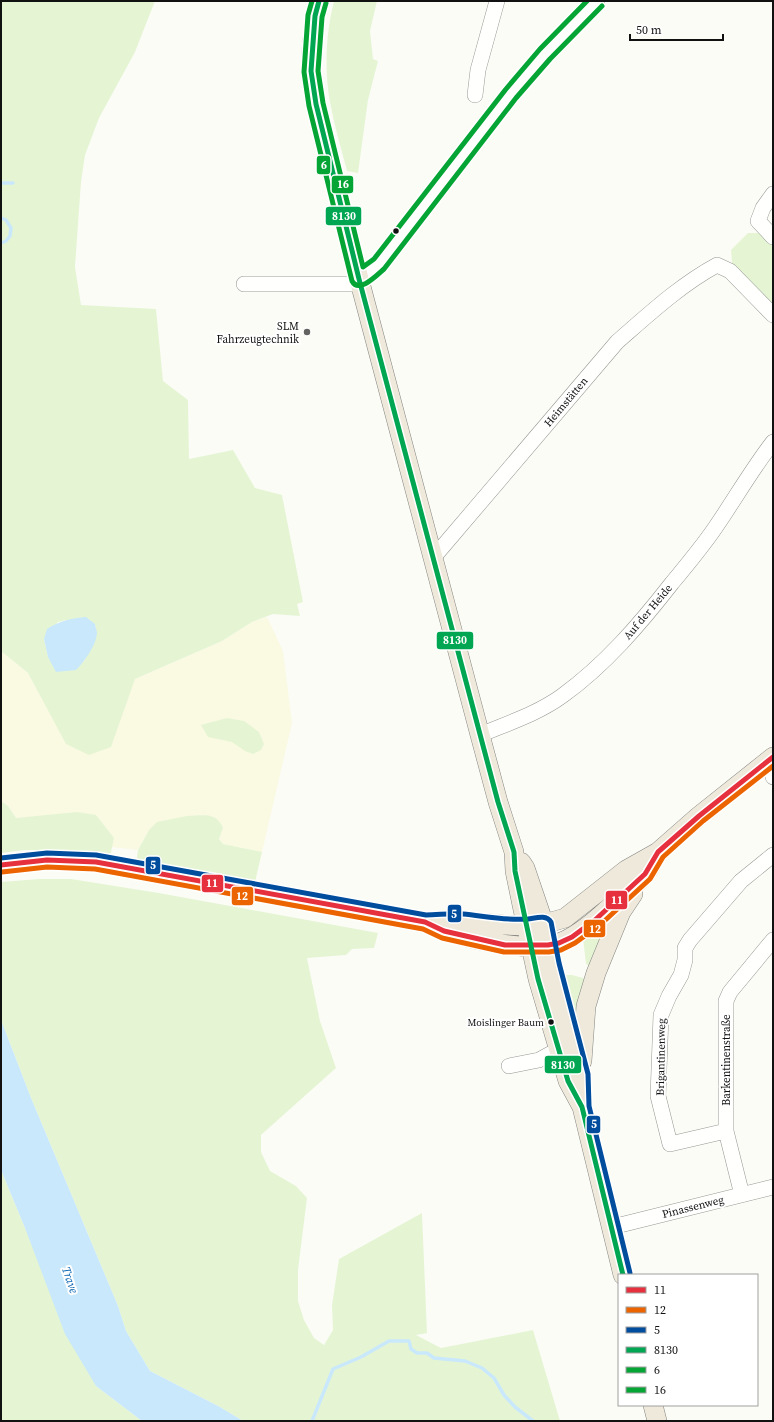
<svg xmlns="http://www.w3.org/2000/svg" width="774" height="1422" viewBox="0 0 774 1422" font-family="'Source Serif 4',serif">
<style>
.farmland{fill:#faf9e2}
.green{fill:#e5f5d4;fill-rule:evenodd}
.water{fill:#c9e8fb}
.lines{fill:none;stroke-linecap:round;stroke-linejoin:round}
.stream{stroke:#c9e8fb;stroke-width:3.5}
.minor-casing{stroke:#979795;stroke-width:16}
.major-casing{stroke:#848482;stroke-width:20}
.minor{stroke:#fffffe;stroke-width:15}
.major{stroke:#eee9da;stroke-width:19}
.bus-1-casing{stroke:#fff;stroke-width:8}
.bus-2-casing{stroke:#fff;stroke-width:8}
.bus-3-casing{stroke:#fff;stroke-width:8}
.bus-4-casing{stroke:#fff;stroke-width:8}
.bus-5-casing{stroke:#fff;stroke-width:8}
.bus-6-casing{stroke:#fff;stroke-width:8}
.bus-1{stroke:#e7303d;stroke-width:5}
.bus-2{stroke:#ec6400;stroke-width:5}
.bus-3{stroke:#004d9e;stroke-width:5}
.bus-4{stroke:#00a651;stroke-width:5}
.bus-5{stroke:#04a535;stroke-width:5}
.bus-6{stroke:#04a535;stroke-width:5}
.bus-dot{fill:#111;stroke:#fff;stroke-width:1.5}
.poi-dot{fill:#636362;stroke:#fff;stroke-width:1.5}
.labels{text-anchor:middle;dominant-baseline:central;stroke-width:4;stroke-linejoin:round;paint-order:stroke}
.bus-label{font-size:10px;fill:#111;stroke:#fff;text-anchor:end}
.poi-label{font-size:11px;fill:#111;stroke:#fff;text-anchor:end}
.street-label{font-size:11px;fill:#111;stroke:#fff}
.water-label{font-size:12px;font-style:italic;fill:#0a65b2;stroke:#fff}
.line-badge{stroke:#fff;stroke-width:1.5}
.badge-label{font-size:11px;text-anchor:middle;font-weight:bold;fill:#fff}
</style>
<rect width="100%" height="100%" fill="#fcfcf7"/>
<path class="farmland" d="M267,617L283,651L292,723L262,852L223,844L219,839L223,828L149,830L138,850L111,847L113,838L96,815L16,818L8,806L1,801V651L28,673L45,704L124,708L135,679L222,641L252,622Z"/>
<path class="green" d="M1,1H155L135,52L99,118L85,155L81,182L75,267L81,305L156,309L163,381L188,400L189,459L233,450L255,488L282,495L303,602L297,604L300,616L273,614L252,622L222,641L135,679L111,747L89,755L66,744L28,673L1,651ZM66,620L95,624C98,640 91,647 84,661L48,657L44,639L58,622Z
M334,1H377L370,31L373,59L378,61L368,100L358,173L347,171C341,148 334,125 330,102C324,70 326,32 334,1Z
M748,233H760L773,246V308L732,263L731,250Z
M227,718L244,721L251,726L259,732L264,744L261,750L253,754L245,751L232,742L208,737L201,725Z
M1,801L8,806L16,818L77,812L96,815L114,838L110,857L47,850H25L1,853Z
M187,816C202,816 216,811 223,828L219,839L223,844L262,852L255,882L136,863L138,850L149,830L157,822Z
M39,879H71L159,893L378,933L374,948L352,949L346,955L307,958L320,1021L336,1068L261,1135V1152L270,1171L296,1186L307,1198L298,1270V1301L304,1320L314,1338L324,1345L333,1330L332,1305L339,1259L422,1213L427,1333L416,1335L441,1348L533,1330L560,1421H243L220,1407L150,1371L126,1331L118,1306L31,1098L1,1020V882Z
M609,917L591,967L586,964L583,938Z
M563,975H572L587,979L577,1028Z
M1,1170L25,1228L96,1386L142,1421H1Z"/>
<path class="water" d="M86,617L95,624C95,627 97,630 97,633C96,646 84,662 76,670L56,672L48,657L44,639L47,629C59,621 71,618 86,617Z
M1,1020L31,1098L118,1306L126,1331L150,1371L220,1407L243,1421H142L96,1386L65,1334L25,1228L1,1170Z"/>
<g class="lines">
<path class="stream" d="M1,183H13
M1,218L6,220L11,228L10,236L6,241L1,243
M312,1421L333,1369L361,1357L389,1341H409L411,1349L417,1353H427L434,1358L465,1361L482,1368L494,1378L504,1395L515,1407L533,1421"/>
<g class="minor-casing">
<path id="minor" d="M475,95L478,70L497,1
M773,194L763,208L758,221L773,237
M359,279L379,264L511,94L545,54L597,1
M244,284H361
M433,558L617,342C648,315 680,285 717,265L730,271L773,315
M480,735C508,723 537,714 562,696C605,665 640,624 672,583C687,565 702,547 715,528C735,499 752,469 773,442
M770,759L773,777
M509,1066L539,1060L559,1049
M726,1131L670,1144L658,1096L661,1015L669,996L681,975L685,960V948L690,940L741,881L773,855
M742,1195L726,1131V1001L730,992L773,940
M612,1227L773,1187"/>
</g>
<g class="major-casing">
<path id="major" d="M319,1L315,16L312,46L311,71L316,104L359,279L480,735L498,802L514,852L515,871L522,905L538,979L568,1081L582,1107
M521,862L525,868L544,924L552,965L581,1076L582,1107L623,1275
M1,865L47,860L96,862L425,922L460,921L504,925L526,926L544,924L565,918L626,870L658,852L699,816L773,757
M434,926C462,939 529,953 559,943C582,935 609,908 627,891C633,886 640,881 645,874C650,869 653,860 657,853
M582,1061L586,1006L596,973L621,912L633,894
M653,1405L657,1421"/>
</g>
<use href="#minor" class="minor"/>
<use href="#major" class="major"/>
<g class="bus-1-casing">
<path id="bus-1" d="M1,865L47,860L96,862L425,922L444,931L505,945H548L559,943L572,937L595,920L645,874L658,852L699,816L773,757"/>
</g>
<g class="bus-2-casing">
<path id="bus-2" d="M2,872L47,867L95,869L423,929L442,938L504,952H549L561,950L575,943L600,925L650,879L663,857L703,821L773,766"/>
</g>
<g class="bus-3-casing">
<path id="bus-3" d="M1,858L47,853L96,855L426,915C438,915 451,913 463,914C484,916 507,921 528,919C536,918 546,914 551,922L559,963L588,1074L589,1106L630,1273"/>
</g>
<g class="bus-4-casing">
<path id="bus-4" d="M319,1L315,16L311,71L316,104L359,279L498,802L514,852L515,871L538,979L568,1081L582,1107L623,1275"/>
</g>
<g class="bus-5-casing">
<path id="bus-5" d="M312,1L308,15L304,72L309,106L352,281C359,294 377,275 384,269L516,98L550,59L602,6"/>
</g>
<g class="bus-6-casing">
<path id="bus-6" d="M326,3L322,17L318,71L323,103L363,267L374,259L506,89L540,49L587,1"/>
</g>
<use href="#bus-1" class="bus-1"/>
<use href="#bus-2" class="bus-2"/>
<use href="#bus-3" class="bus-3"/>
<use href="#bus-4" class="bus-4"/>
<use href="#bus-5" class="bus-5"/>
<use href="#bus-6" class="bus-6"/>
</g>
<g class="bus-dot">
<circle cx="396" cy="231" r="3.5"/>
<circle cx="551" cy="1022" r="3.5"/>
</g>
<circle class="poi-dot" cx="307" cy="332" r="4"/>
<g class="labels">
<g class="bus-label">
<text x="544" y="1022">Moislinger Baum</text>
</g>
<g class="poi-label">
<text x="299" y="326">SLM<tspan x="299" dy="13">Fahrzeugtechnik</tspan></text>
</g>
<g class="street-label">
<text transform="translate(566 402) rotate(-50)">Heimstätten</text>
<text transform="translate(648 612) rotate(-50)">Auf der Heide</text>
<text transform="translate(661 1057) rotate(-89)">Brigantinenweg</text>
<text transform="translate(726 1060) rotate(-90)">Barkentinenstraße</text>
<text transform="translate(693 1207) rotate(-14)">Pinassenweg</text>
</g>
<g class="water-label">
<text transform="translate(70 1280) rotate(71)">Trave</text>
</g>
</g>
<g class="line-badge">
<rect x="316" y="155" width="15" height="20" rx="4" fill="#04a535"/>
<rect x="331" y="175" width="23" height="19" rx="4" fill="#04a535"/>
<rect x="325" y="206" width="37" height="20" rx="4" fill="#00a651"/>
<rect x="436" y="631" width="38" height="19" rx="4" fill="#00a651"/>
<rect x="145" y="856" width="16" height="19" rx="4" fill="#004d9e"/>
<rect x="201" y="874" width="23" height="19" rx="4" fill="#e7303d"/>
<rect x="231" y="886" width="23" height="20" rx="4" fill="#ec6400"/>
<rect x="605" y="890" width="23" height="20" rx="4" fill="#e7303d"/>
<rect x="447" y="904" width="15" height="19" rx="4" fill="#004d9e"/>
<rect x="583" y="919" width="23" height="19" rx="4" fill="#ec6400"/>
<rect x="544" y="1055" width="38" height="19" rx="4" fill="#00a651"/>
<rect x="586" y="1115" width="15" height="19" rx="4" fill="#004d9e"/>
</g>
<g class="badge-label">
<text x="324" y="169">6</text>
<text x="343" y="188">16</text>
<text x="344" y="220">8130</text>
<text x="455" y="644">8130</text>
<text x="153" y="869">5</text>
<text x="212" y="887">11</text>
<text x="242" y="900">12</text>
<text x="617" y="904">11</text>
<text x="454" y="918">5</text>
<text x="595" y="933">12</text>
<text x="563" y="1069">8130</text>
<text x="594" y="1128">5</text>
</g>
<rect width="774" height="1422" fill="none" stroke="#111111" stroke-width="4"/>
<rect x="618" y="1274" width="140" height="132" fill="#ffffff" stroke="#a0a0a0"/>
<rect x="626" y="1287" width="20" height="6" fill="#e7303d" stroke="#a0a0a0"/>
<text x="654" y="1294" font-size="12" fill="#111111">11</text>
<rect x="626" y="1307" width="20" height="6" fill="#ec6400" stroke="#a0a0a0"/>
<text x="654" y="1314" font-size="12" fill="#111111">12</text>
<rect x="626" y="1327" width="20" height="6" fill="#004d9e" stroke="#a0a0a0"/>
<text x="654" y="1334" font-size="12" fill="#111111">5</text>
<rect x="626" y="1347" width="20" height="6" fill="#00a651" stroke="#a0a0a0"/>
<text x="654" y="1354" font-size="12" fill="#111111">8130</text>
<rect x="626" y="1367" width="20" height="6" fill="#04a535" stroke="#a0a0a0"/>
<text x="654" y="1374" font-size="12" fill="#111111">6</text>
<rect x="626" y="1387" width="20" height="6" fill="#04a535" stroke="#a0a0a0"/>
<text x="654" y="1394" font-size="12" fill="#111111">16</text>
<path d="M630 34v6h93v-6" fill="none" stroke="#111111" stroke-width="2"/>
<text x="636" y="34" font-size="12" fill="#111111" stroke="#ffffff" stroke-width="3" paint-order="stroke">50 m</text>
</svg>
